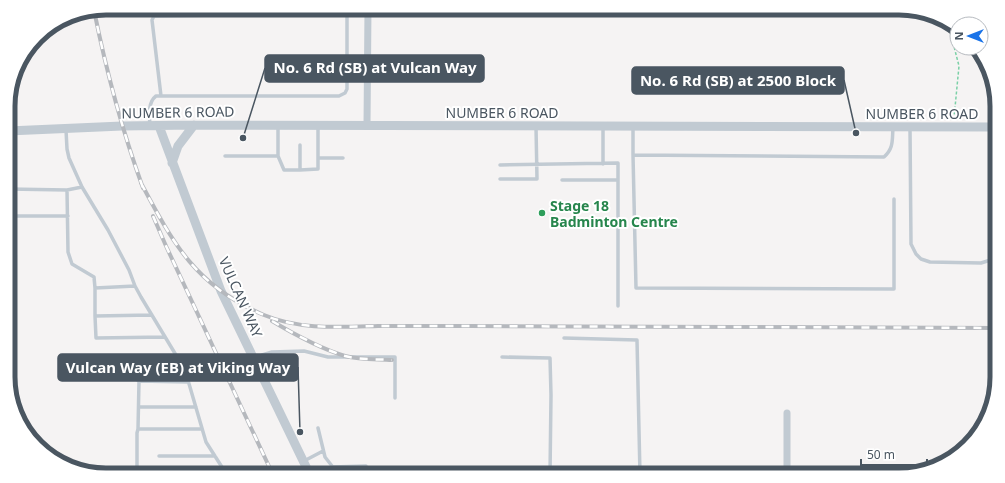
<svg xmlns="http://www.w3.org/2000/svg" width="1005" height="483" viewBox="0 0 1005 483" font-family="'Noto Sans',sans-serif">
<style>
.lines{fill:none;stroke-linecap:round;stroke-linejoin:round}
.path{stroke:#7ad0a6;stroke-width:1.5;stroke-dasharray:3 2;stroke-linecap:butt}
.service{stroke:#c1cad2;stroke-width:3.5}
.minor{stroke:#c1cad2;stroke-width:7}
.tertiary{stroke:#c1cad2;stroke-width:9}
.rail-casing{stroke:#b5b8bd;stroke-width:4}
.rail{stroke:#fff;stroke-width:2.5;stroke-dasharray:8;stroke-linecap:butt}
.leisure-dot{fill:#2e9e5b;stroke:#fff;stroke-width:1.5}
.labels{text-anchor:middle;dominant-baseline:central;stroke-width:4;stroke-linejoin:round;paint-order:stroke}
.street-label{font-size:14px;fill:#4a5661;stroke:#fff}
.leisure-label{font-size:14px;font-weight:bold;fill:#27864d;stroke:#fff;text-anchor:start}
.rim{fill:none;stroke:#4a5661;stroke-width:5}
.leader{fill:none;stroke:#4a5661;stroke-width:1.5}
.callout-dot{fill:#4a5661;stroke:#fff;stroke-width:1.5}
.callout{fill:#4a5661;stroke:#4a5661;stroke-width:1.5}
.callout-label{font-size:15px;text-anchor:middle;font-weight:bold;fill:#fff}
</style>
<rect width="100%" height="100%" fill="#f5f3f3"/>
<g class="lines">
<path class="path" d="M948,23L959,66L954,118"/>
<path class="service" d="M161,96L152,20L154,16L347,13
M150,125C149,115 148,102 156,96H339L345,93L347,89V13H368
M318,126V158H343
M633,126V155L884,157C894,148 892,140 893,128
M603,127V164
M910,128L911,244L916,254L921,259L930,262L981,263L997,258
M66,130L67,149L69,158L82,187L108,230L129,270L135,286L141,297L185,370L206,442L227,475
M633,155L636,288L894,289V199
M225,156H278V126
M278,156L284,170H300V145
M500,165L618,163V306
M300,170L318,169V158
M500,179H537L536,127
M562,180H618
M82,187L67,190L68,252L72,264L94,277L95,288
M8,189L67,190
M8,216H68
M152,315L95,316L96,338L165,337
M95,316V288L135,286
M564,338L637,340L640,475
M502,357L550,358L551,395L550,475
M256,360L262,355L272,352L304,351L328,357H395V398
M139,381L135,378V358H178
M991,403V364L997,359
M139,407H196
M318,428L325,457L339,475
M138,429L139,381L188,382
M159,456H215
M304,461L323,451
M332,467L366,466
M137,475V433L138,429H202"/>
<path class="minor" d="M367,125L368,8
M787,475V413"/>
<path class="tertiary" d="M159,126L221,291L310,475
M8,131L122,126L194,125L996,127
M172,163L178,146L194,125"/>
<g class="rail-casing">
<path id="rail" d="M94,10C106,70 122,130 143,188
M141,183C174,245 196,286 264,315C299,330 340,327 378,326C408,326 439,326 470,326C646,327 821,327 997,328
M153,216L166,246L273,475
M272,321C292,333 322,349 345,356C360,360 376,359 392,360"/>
</g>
<use href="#rail" class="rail"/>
</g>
<circle class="leisure-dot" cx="542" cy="213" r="4"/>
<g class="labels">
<g class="street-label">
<text transform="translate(178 112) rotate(-1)">NUMBER 6 ROAD</text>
<text x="502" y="112">NUMBER 6 ROAD</text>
<text x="922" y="113">NUMBER 6 ROAD</text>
<text transform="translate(241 297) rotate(66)">VULCAN WAY</text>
</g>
<g class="leisure-label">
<text x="550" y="205">Stage 18<tspan x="550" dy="16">Badminton Centre</tspan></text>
</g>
</g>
<path d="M0 0H1005V483H0ZM106 15H899A91 91 0 0 1 990 106V377A91 91 0 0 1 899 468H106A91 91 0 0 1 15 377V106A91 91 0 0 1 106 15Z" fill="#fff" fill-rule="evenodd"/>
<path class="rim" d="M106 15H899A91 91 0 0 1 990 106V377A91 91 0 0 1 899 468H106A91 91 0 0 1 15 377V106A91 91 0 0 1 106 15Z"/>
<path class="leader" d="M243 138L265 68M856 133L844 80M300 432L298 367"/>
<g class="callout-dot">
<circle cx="243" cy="138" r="4"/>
<circle cx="856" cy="133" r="4"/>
<circle cx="300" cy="432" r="4"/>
</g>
<g class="callout">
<rect x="265" y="55" width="219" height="27" rx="4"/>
<rect x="632" y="67" width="212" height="27" rx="4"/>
<rect x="58" y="354" width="240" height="27" rx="4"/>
</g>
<g class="callout-label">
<text x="375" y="73">No. 6 Rd (SB) at Vulcan Way</text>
<text x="738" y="86">No. 6 Rd (SB) at 2500 Block</text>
<text x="178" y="373">Vulcan Way (EB) at Viking Way</text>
</g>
<g transform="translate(969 36) rotate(270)"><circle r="19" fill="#ffffff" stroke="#b7bbc0"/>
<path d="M0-3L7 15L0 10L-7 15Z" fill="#1a73e8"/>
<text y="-6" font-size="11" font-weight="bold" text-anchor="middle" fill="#4a5661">N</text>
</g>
<path d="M861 459v6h66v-6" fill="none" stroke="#4a5661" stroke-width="2"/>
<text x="867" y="459" font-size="12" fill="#4a5661" stroke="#ffffff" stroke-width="3" paint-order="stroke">50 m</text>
</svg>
